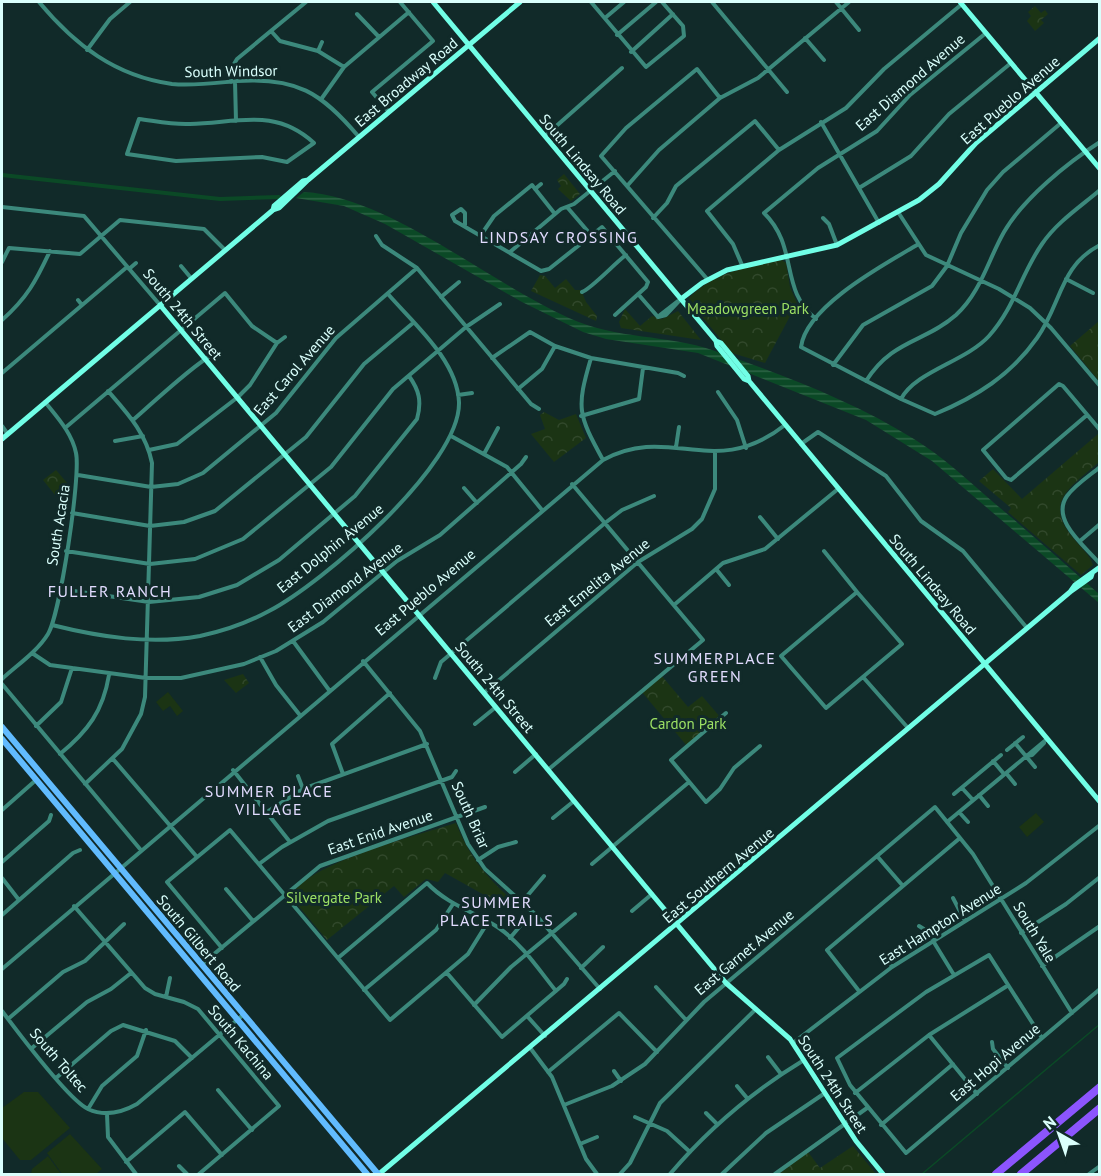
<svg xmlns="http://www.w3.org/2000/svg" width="1101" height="1176" viewBox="0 0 1101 1176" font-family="'PT Sans',sans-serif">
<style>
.forest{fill:url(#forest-crowns)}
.garden{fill:#1b3414}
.water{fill:url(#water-rules)}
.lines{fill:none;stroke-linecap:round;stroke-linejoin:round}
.stream{stroke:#0b4926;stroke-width:1.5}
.canal{stroke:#0b4926;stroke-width:4}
.street{stroke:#3c897c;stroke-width:4}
.secondary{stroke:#71fee6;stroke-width:5}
.primary{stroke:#61bbfe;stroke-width:6}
.highway{stroke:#8c55fe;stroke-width:8}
.labels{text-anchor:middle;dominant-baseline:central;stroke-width:6;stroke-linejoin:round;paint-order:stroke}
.street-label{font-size:15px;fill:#dafffc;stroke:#112a29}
.park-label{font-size:15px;fill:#9ce064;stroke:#112a29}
.neighbourhood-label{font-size:16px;letter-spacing:1.5px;fill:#e2dcff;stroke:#112a29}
</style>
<defs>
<pattern id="forest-crowns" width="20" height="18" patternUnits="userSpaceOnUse" patternTransform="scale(1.5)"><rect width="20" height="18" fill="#1b3414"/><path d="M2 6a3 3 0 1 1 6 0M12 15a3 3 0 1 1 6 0" fill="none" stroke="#31482b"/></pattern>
<pattern id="water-rules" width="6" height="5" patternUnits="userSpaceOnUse" patternTransform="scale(1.5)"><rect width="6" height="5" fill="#0b4926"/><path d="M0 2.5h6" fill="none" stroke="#2e6446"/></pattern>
</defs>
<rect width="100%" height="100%" fill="#112a29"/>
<path class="forest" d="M1035,6L1041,13L1045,10L1048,14L1041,20L1044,23L1035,31L1027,21L1031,16L1028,12Z
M564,174L580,194L571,201L558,189L561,186L557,180Z
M782,260L786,263L790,287L797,303L765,363L732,353L690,302L689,298C713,272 750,266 782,260Z
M540,275L545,276L555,288L566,279L575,290H581L586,302L597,316L596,321L531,291Z
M625,309L640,326L652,316L662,319L678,311L701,340L621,328L619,322Z
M1099,321V381L1070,346Z
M544,412L559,420L576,414L586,438L554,462L531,434L545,429L540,415Z
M1098,434L1099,462C1071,487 1042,502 1074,539C1080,547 1090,555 1093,565L1081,575L1008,512L1011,508L979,481L993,469L1022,499Z
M56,470L68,484L55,495L43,480Z
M243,674L249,683L236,693L224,680Z
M661,675L688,707L702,696L721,718L687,746L641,691Z
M456,823C468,854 485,876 510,898L504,906L445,873L438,882L426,879L404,897L394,886L327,940L291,897C303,864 422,834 456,823Z
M853,1146L876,1174H779L808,1152L820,1168Z"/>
<path class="garden" d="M168,692L183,711L177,716L170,706L163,711L156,702Z
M1036,813L1044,822L1027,837L1019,827Z
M24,1092H38L70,1128L31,1160H20L2,1138V1108Z
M70,1134L102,1169L96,1174H62L47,1153Z
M48,1156L61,1174H31L32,1169Z"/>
<path class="water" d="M304,192C390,197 488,282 569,318C617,340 667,334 715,351C783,375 853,401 914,439C943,457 968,480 993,502C1029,532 1064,563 1099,594V603L932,461L866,420L698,353L606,339L583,332L522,302L385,224L344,206L296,198Z"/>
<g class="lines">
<path class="stream" d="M922,1174L1100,1024"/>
<path class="canal" d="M2,175L220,199L279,197"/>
<path class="street" d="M39,2C75,45 115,76 172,84C194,86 215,83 237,81C296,77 321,92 359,137
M591,2L646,67L684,36L683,26L662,2
M712,2L787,92
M836,2L859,30
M357,14L379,37
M605,18L624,2
M271,31L280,41L318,51L344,67
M617,35L656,2
M805,38L824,60
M87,50L110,19L130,2
M318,51L322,42
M631,52L673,14
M235,81L236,121
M231,82V69L237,59L306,2
M322,98L344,67L409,12
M389,112L372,92L433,41L400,2
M139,119C155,121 173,125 190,124C237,123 275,107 314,143L287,162L262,157L176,161L127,154Z
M821,122L879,223
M545,136L622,68
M627,186L659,150L720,98L758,78L849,2
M859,188L911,156L949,114L1011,63
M535,189L541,184
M2,207L84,216L160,305
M567,207L591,235
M898,212L926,255L999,289L1030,308L1051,328L1100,386
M653,218L667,203L676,186L755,121L779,150
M823,218L829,224L837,245
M465,225V213L461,209L452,215L455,221L541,271L549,269L602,227L648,282L646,287L615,315
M481,235L494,216L532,185L555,214
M376,236L382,245L417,268L531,404L539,409
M510,252L561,209L574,204L615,171
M2,262L9,248L80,254L120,220L204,229L225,250
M742,265L733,244L707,211L779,150L846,108L884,69L962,4
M181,266L191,278
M129,269L136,263
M1066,279L1093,293
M708,280L601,156L626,128L697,69L720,98
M582,292C591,289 615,263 626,255
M638,294L658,317
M441,297L459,282
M78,300L82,305
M660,315L678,301
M658,317L666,315L681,299
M816,319C779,290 799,247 764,213L818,168L877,131L910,95L986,33
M2,320C27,298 36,281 50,251
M801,347L901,399L935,414C976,397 1011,375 1037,338C1061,305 1060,265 1100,245
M801,347C806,306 885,264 917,245
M492,358L530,332L555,346L591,358L678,373L684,376
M591,358C576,409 578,414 603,460
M833,365L863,325L932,286L947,266L961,233L987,190L1003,172L1061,123
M2,373L127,267
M866,381C893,339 924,343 956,315C981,292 988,260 1004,232C1023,199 1067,163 1100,142
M518,389L542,369L555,346
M718,392L737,420L746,448
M458,395L472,393
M901,399C916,371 965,362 989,336C1015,307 1021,274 1042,244C1057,222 1080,207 1100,190
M1087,415L1011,480L1006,478L983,450L1059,384L1063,386L1100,430
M581,416L639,399L643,368
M133,420C147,408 206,353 219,352
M2,426L7,433
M65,428L225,293L252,326L277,343
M451,436L507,467L542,510
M115,441L143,436
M801,444L818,432L886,476L921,521L963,551L1027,628
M676,447L679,427
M149,450L177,444L238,397L250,385L277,343L285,337
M484,454L498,428
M1100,467C1089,476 1075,485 1067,496C1050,520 1086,547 1100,564
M78,475L151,487L178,484L203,473L276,413L336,338L417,268
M464,488L477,503
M72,513L150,526L184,522L215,511L306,437L364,364L413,323
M760,517L778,539
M1080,541L1100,524
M66,551L150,564L195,559L243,539L331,467L393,389L466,327L500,304
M824,551L857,592
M716,569L729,585
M60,589L149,602L199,597L237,585L279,560L355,496L417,419C422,401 419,390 409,376
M857,592L902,644L826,708L781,656Z
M674,605L723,563L765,549L838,489
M52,625C100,637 151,645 200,636C224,631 247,623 269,611C321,584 461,465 459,402C457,360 414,324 388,294
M293,641L329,690
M32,653L50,665L146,678H181L244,664L276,651L323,622L397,561L440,535L521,464L526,457
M260,657L276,685L299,714
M363,661L420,731L468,844L485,869L536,915L600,989
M863,677L908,728
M435,678L441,662L605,523L622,510L654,496
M2,679C17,665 37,652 48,634C60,614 81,476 76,453C72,433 57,417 45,402
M2,684L140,849
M485,692L638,562L692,529L702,519L715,489V452
M726,713L671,760L706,802L720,789L734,768L760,746
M475,724L496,707
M36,726L61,702L72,668
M1015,743L1035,767
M1007,750L1023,737
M60,754C88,731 103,711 109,675
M1027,756L1032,755L1044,743
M113,759L197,857
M993,761L1004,774
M549,769L703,640L572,484
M233,770L290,842
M515,772L536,754
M1006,773L1015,784
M343,774L332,744L390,693
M298,776L303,789
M85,784L122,749L141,714L145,697L152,463C146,433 128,414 108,391
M962,788L973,800
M954,794L1001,755
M979,795L988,806
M2,810L36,780
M267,812L303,789L427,744
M959,812L968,822
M553,818L574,801
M947,822L1047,739
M877,856L903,886
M478,860L498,847L516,842
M2,862L49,821L51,815
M259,864L282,847L328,821L452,777L456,771
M592,864L689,782
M2,878L19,900
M226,889L253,921
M953,898L965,921
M522,902L544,876
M74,906L145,988L155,994L184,1002L198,1009L279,1106L199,1174
M632,911L652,894
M2,915L73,853L80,850
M919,926L927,931L954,975
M1021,933L1066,904L1100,877
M510,938L521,925
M222,948L167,882L230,830L390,1020L468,954L488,922
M884,955L892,967
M338,958L427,883C448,905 475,912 499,928C522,944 539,970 556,991
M202,964L320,866L485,807
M1042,966L1100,926
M581,968L603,947
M2,969L603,460C671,423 714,481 785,425
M447,973L502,1037L564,984L567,979
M656,987L686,1020
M364,990L436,930L453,904
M859,991L827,950L960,838
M166,997L170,978
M474,1005L511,967L575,914
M2,1011C17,1031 69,1100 88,1109C105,1117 121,1113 137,1104L243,1015
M527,1016L545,1036
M8,1019L63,972L85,961L124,924
M929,1035L977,1094
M1042,1038L989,955L926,992L837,1058L850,1085L906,1153L1100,989
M992,1042L993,1049L1008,1068
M793,1043L892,967L1026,883L1100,825
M32,1048L87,1002L111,989L131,973
M531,1049L552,1077L586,1159L597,1174
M768,1057L781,1074
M614,1071L621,1081
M548,1072L619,1013L657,1052
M56,1078L111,1031L123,1025L175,1041L192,1058
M737,1086L747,1098
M218,1090L252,1130
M855,1093L929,1035L1007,986
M564,1105L612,1086L645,1064L704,1002L935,807L973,854L1072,1013
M88,1109L102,1086L137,1056L146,1030
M706,1113L717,1124
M107,1114L108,1137L136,1174
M635,1117L667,1131L690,1152
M881,1125L953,1064
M580,1144L597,1137
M126,1162L185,1112L222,1155
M179,1166L187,1174
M620,1174L630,1163L660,1103L756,1009
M670,1174C709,1128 753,1091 804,1060
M722,1174L766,1133L825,1093
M775,1174L867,1108
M1089,1174L1100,1166"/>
<path class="secondary" d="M433,2L716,341L721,343L748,376L749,381L1100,802
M960,2L1100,169
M273,210L274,206L303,181L308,180
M681,299L702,283L727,270L837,245L919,200L939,184L976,143L1100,38
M160,305L726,983L790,1039L856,1141L883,1174
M716,341L717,346L744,379L749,381
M2,439L273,210L279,208L308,180L520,2
M1070,592L1075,585L1100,567
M379,1174L1070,592L1091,577L1092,574"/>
<path class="primary" d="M2,727L378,1174
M2,739L367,1174"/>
<path class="highway" d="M996,1174L1100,1087
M1021,1174L1100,1108"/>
</g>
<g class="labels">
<g class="street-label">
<text transform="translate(231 71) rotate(-1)">South Windsor</text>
<text transform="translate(406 82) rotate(-40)">East Broadway Road</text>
<text transform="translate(910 82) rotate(-41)">East Diamond Avenue</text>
<text transform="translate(1010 100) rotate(-41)">East Pueblo Avenue</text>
<text transform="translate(583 164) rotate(50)">South Lindsay Road</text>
<text transform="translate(183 314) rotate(50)">South 24th Street</text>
<text transform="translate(294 370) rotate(-49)">East Carol Avenue</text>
<text transform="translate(58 525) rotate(-81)">South Acacia</text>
<text transform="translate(330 548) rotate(-39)">East Dolphin Avenue</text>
<text transform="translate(597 582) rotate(-39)">East Emelita Avenue</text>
<text transform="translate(933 584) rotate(50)">South Lindsay Road</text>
<text transform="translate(345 587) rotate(-37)">East Diamond Avenue</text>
<text transform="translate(425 592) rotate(-40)">East Pueblo Avenue</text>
<text transform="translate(495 687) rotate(50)">South 24th Street</text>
<text transform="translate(471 815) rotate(66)">South Briar</text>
<text transform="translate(380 832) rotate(-19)">East Enid Avenue</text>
<text transform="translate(718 875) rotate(-40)">East Southern Avenue</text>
<text transform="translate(940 924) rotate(-32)">East Hampton Avenue</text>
<text transform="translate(1035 932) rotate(59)">South Yale</text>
<text transform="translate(199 943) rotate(50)">South Gilbert Road</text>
<text transform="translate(744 952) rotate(-40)">East Garnet Avenue</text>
<text transform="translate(241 1042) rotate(50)">South Kachina</text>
<text transform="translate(59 1060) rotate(49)">South Toltec</text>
<text transform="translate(995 1062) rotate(-40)">East Hopi Avenue</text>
<text transform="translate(833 1084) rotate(57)">South 24th Street</text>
</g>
<g class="park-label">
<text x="748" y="308">Meadowgreen Park</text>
<text x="688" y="723">Cardon Park</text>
<text x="334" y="897">Silvergate Park</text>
</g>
<g class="neighbourhood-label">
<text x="559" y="237">LINDSAY CROSSING</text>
<text x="110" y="591">FULLER RANCH</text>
<text x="715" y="658">SUMMERPLACE<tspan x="715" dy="18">GREEN</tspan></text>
<text x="269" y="791">SUMMER PLACE<tspan x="269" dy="18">VILLAGE</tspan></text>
<text x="497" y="902">SUMMER<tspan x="497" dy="18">PLACE TRAILS</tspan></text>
</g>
</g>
<rect width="1101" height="1176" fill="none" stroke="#dafffc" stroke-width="6"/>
<g transform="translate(1059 1134) rotate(320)" stroke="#112a29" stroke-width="4.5" paint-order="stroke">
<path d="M0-4.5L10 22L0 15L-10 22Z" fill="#dafffc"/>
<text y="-9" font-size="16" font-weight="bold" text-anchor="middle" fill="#dafffc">N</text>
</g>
</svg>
